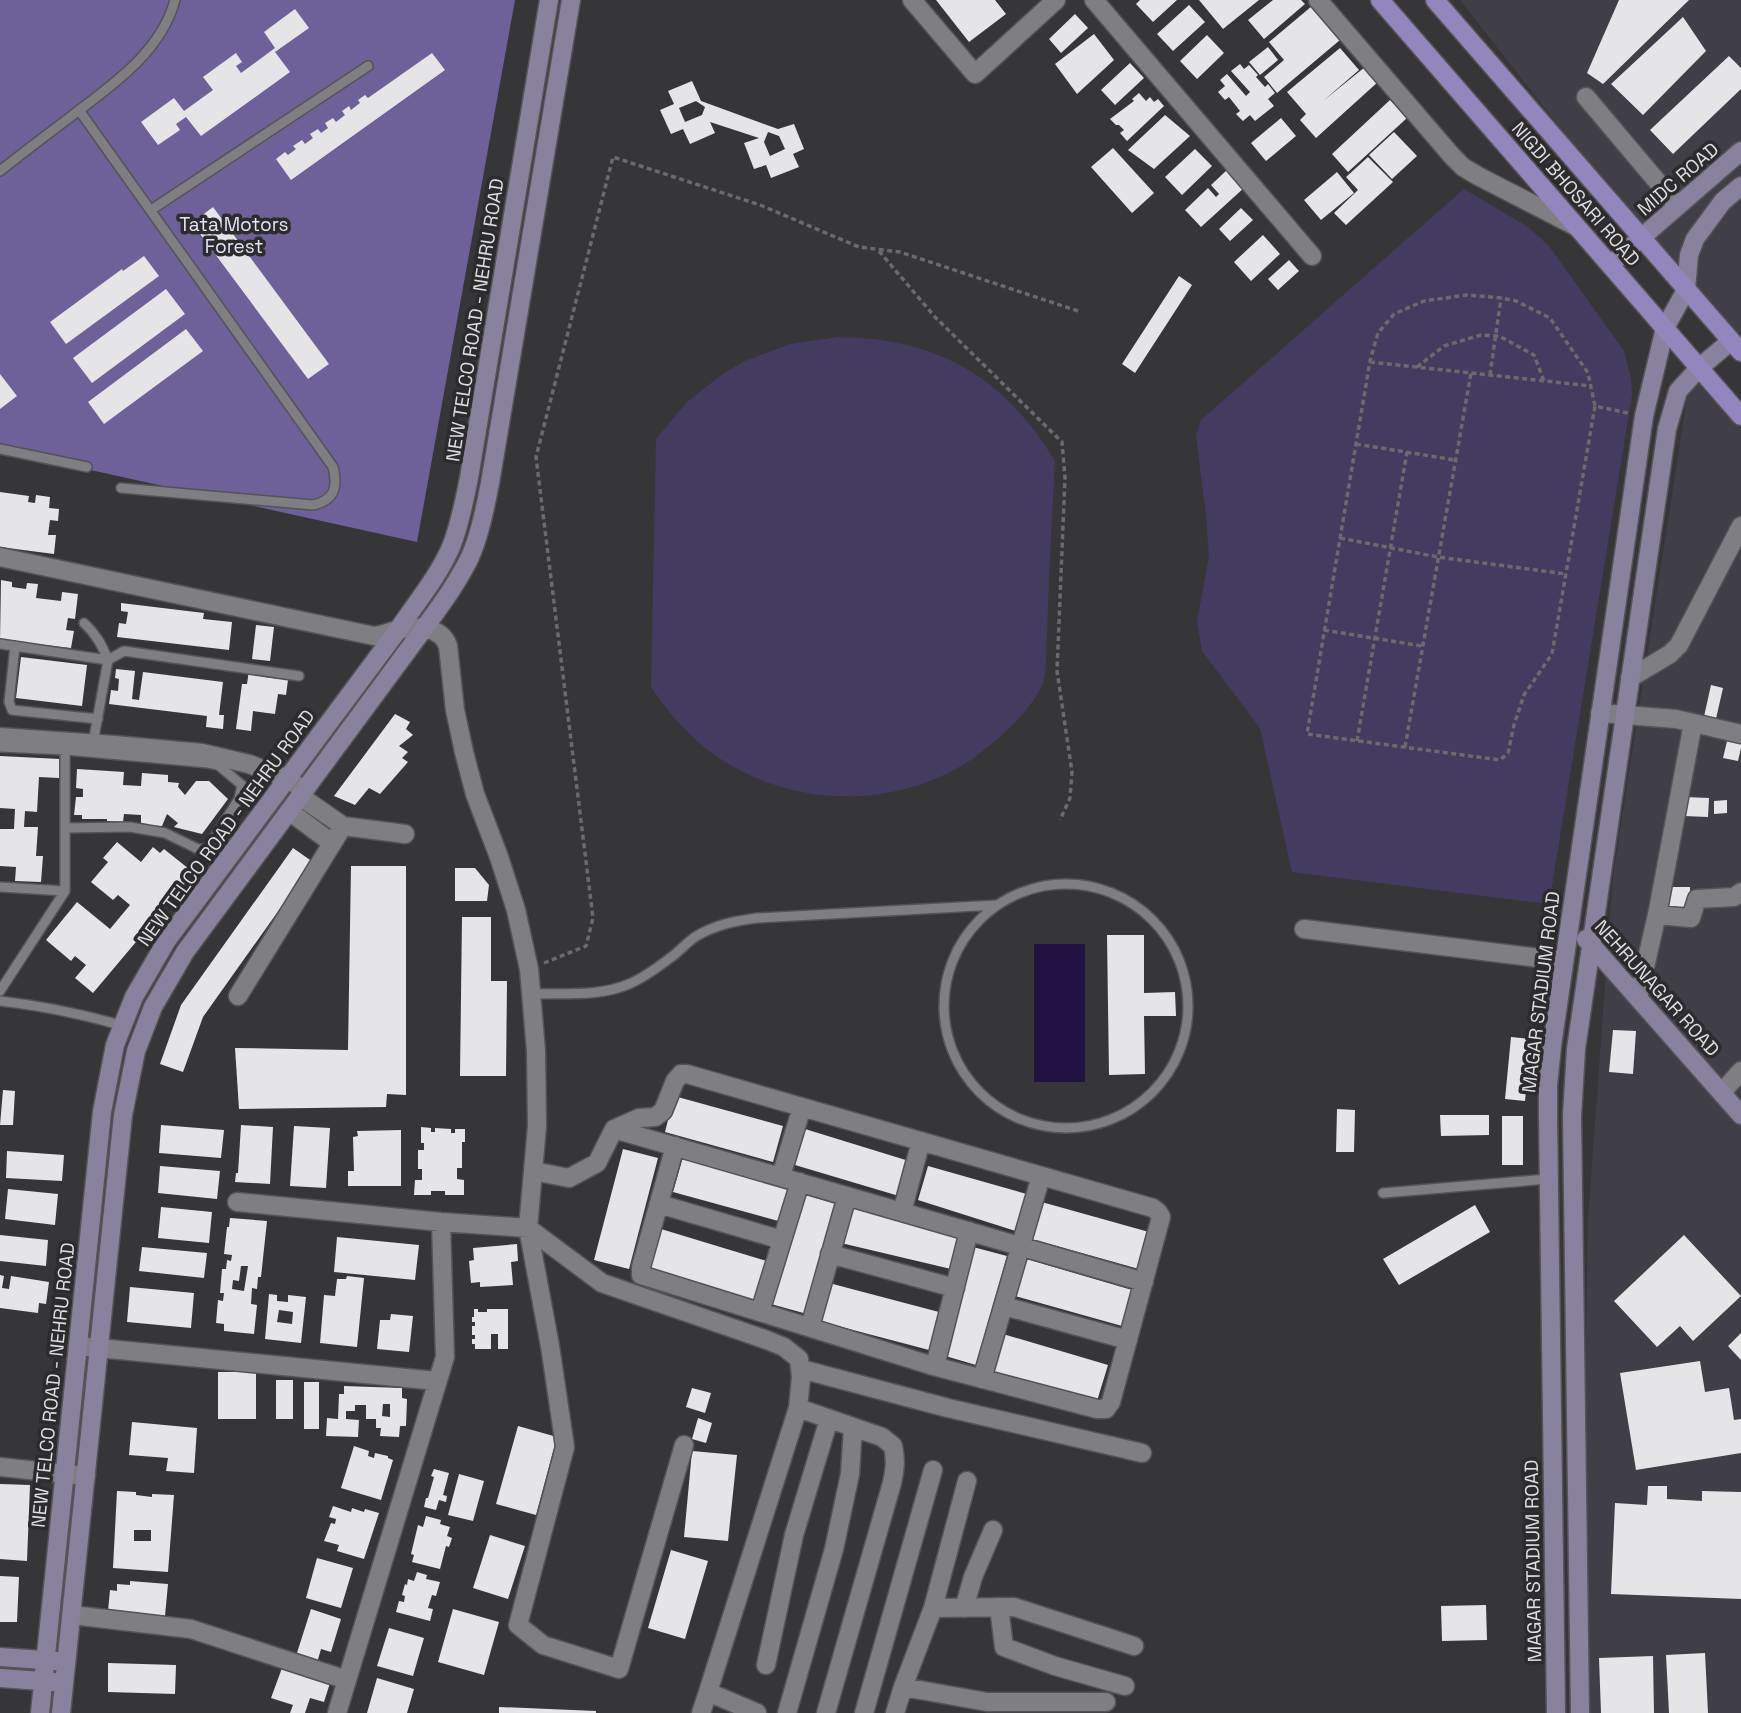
<svg xmlns="http://www.w3.org/2000/svg" width="1741" height="1713" viewBox="0 0 1741 1713" font-family="'Space Grotesk',sans-serif">
<style>
.built{fill:#403e47}
.green{fill:#443c60}
.forest{fill:#6e619a}
.water{fill:#221244}
.building{fill:#e5e5e8;fill-rule:evenodd}
.lines{fill:none;stroke-linecap:round;stroke-linejoin:round}
.lane-casing{stroke:#545356;stroke-width:12}
.street-casing{stroke:#545356;stroke-width:21}
.secondary-casing{stroke:#545356;stroke-width:21}
.primary-casing{stroke:#545356;stroke-width:21}
.path{stroke:#6b6b6d;stroke-width:3.5;stroke-dasharray:5 3.5;stroke-linecap:butt}
.lane{stroke:#7f7e82;stroke-width:9}
.street{stroke:#7f7e82;stroke-width:18}
.secondary{stroke:#89829f;stroke-width:18}
.primary{stroke:#9386bd;stroke-width:18}
.labels{text-anchor:middle;dominant-baseline:central;stroke-width:7;stroke-linejoin:round;paint-order:stroke}
.street-label{font-size:19px;fill:#dfdfe1;stroke:#2c2c2f}
.park-label{font-size:19px;fill:#e5e2f3;stroke:#2c2c2f}
</style>
<rect width="100%" height="100%" fill="#363639"/>
<path class="built" d="M1460,0H1741V351L1691,294Z
M1691,372L1741,429V1713H1579L1588,1219L1613,876Z"/>
<path class="green" d="M1464,189L1528,227L1549,246L1624,351L1631,379L1632,395L1549,904L1292,872L1260,728L1202,651L1197,621L1209,557L1206,515L1196,436L1201,420Z
M838,337C936,338 1004,376 1055,461C1052,518 1049,574 1047,631C1046,643 1047,673 1043,683C1032,710 998,740 975,757C897,811 789,809 712,753C687,735 668,712 651,687L656,439L687,402L724,373L745,361L790,344Z"/>
<path class="forest" d="M0,0H515L417,542L0,450Z"/>
<path class="water" d="M1034,944H1085V1082H1034Z"/>
<path class="building" d="M936,0H995L1006,14L969,42Z
M1140,0H1177L1153,22L1136,4Z
M1199,0H1259L1223,29Z
M1273,0H1301L1305,4L1264,39L1248,20Z
M1619,0H1689L1603,84L1587,73Z
M1189,5L1205,22L1173,51L1157,34Z
M1312,6L1340,40L1277,93L1264,77L1284,60L1269,42Z
M295,9L309,28L275,52L290,72L201,136L186,117L176,124L180,130L158,145L141,122L174,98L184,111L213,90L203,77L236,53L242,62L236,66L241,73L275,48L264,32Z
M1075,14L1088,28L1061,53L1049,39Z
M1683,17L1706,51L1643,115L1611,84Z
M1094,34L1114,60L1077,94L1055,64Z
M1207,35L1224,53L1197,79L1180,61Z
M1268,47L1278,60L1260,75L1249,62Z
M1340,48L1359,70L1323,101L1365,67L1379,81L1316,138L1300,120L1306,114L1287,92Z
M432,53L445,70L291,180L276,159L285,152L288,155L296,149L293,146L302,140L305,144L313,138L310,134L318,129L321,133L328,128L325,123L333,118L336,122L345,115L342,111L349,106L351,110L360,103L358,100L365,95L368,98Z
M1729,56L1741,68V89L1673,154L1650,130Z
M1130,63L1144,78L1115,105L1101,90Z
M1240,64L1244,69L1249,65L1258,75L1256,77L1265,87L1268,84L1275,93L1268,99L1274,106L1255,121L1250,115L1243,121L1236,114L1240,111L1229,97L1225,100L1218,92L1225,86L1220,80L1227,74L1246,96L1250,92L1231,71Z
M692,81L701,101L778,129L794,124L804,149L793,154L799,167L771,178L766,165L754,169L744,143L759,138L710,122L715,133L690,144L683,129L671,134L660,110L674,104L668,91ZM696,101L705,107L702,115L685,122L679,108ZM768,132L779,136L785,149L770,156L764,142Z
M1139,93L1146,101L1150,97L1154,102L1158,99L1164,106L1127,141L1120,133L1124,130L1119,125H1116L1110,119L1134,101L1132,99Z
M1390,100L1407,118L1348,172L1332,154Z
M1165,115L1190,136L1154,169L1128,150Z
M1281,118L1296,136L1266,161L1251,143Z
M1394,132L1417,156L1392,179L1369,155Z
M1113,148L1154,193L1132,213L1091,167Z
M1195,149L1212,166L1182,195L1165,177Z
M1368,157L1393,182L1346,225L1334,213L1358,190L1346,177Z
M1228,169L1245,187L1201,227L1185,210L1208,188L1216,197L1219,194L1211,185Z
M1337,172L1354,193L1321,220L1304,200Z
M213,207L329,364L308,379L192,223Z
M1241,208L1253,220L1230,241L1219,229Z
M1263,235L1280,254L1251,281L1234,262Z
M144,256L159,276L66,344L50,322L122,269L123,271Z
M1289,260L1299,271L1278,290L1268,279Z
M1179,276L1192,285L1135,373L1122,364Z
M166,289L185,314L92,383L73,358Z
M186,329L203,351L104,424L88,402Z
M0,374L17,396L0,409Z
M0,492L29,496L28,502L35,503L36,495L50,497L49,508L59,509L58,521L50,520L48,535H56L54,554L0,547Z
M1,580L12,582V587L26,589L27,583L38,584L36,598L61,601L62,592L78,594L75,619L68,618L66,630L74,631L71,648L0,640Z
M121,603L204,613L203,619L232,622L229,650L117,637L119,623L126,624L128,612L121,611Z
M256,625L274,627L270,661L252,659Z
M21,657L87,665L82,706L16,698Z
M116,669L135,671L132,699L139,700L143,672L223,682L219,715H224L223,729L206,727L207,716L109,704L111,690L118,691L119,679L115,678Z
M249,670L266,672L265,677L288,680L286,695L278,694L275,714L253,711L251,731L236,729L242,684H247Z
M1711,685L1723,688L1715,723L1703,721Z
M395,714L410,722L406,729L413,735L399,746L408,752L402,758L408,762L380,794L369,788L355,805L334,796Z
M1729,733L1741,736V748L1738,761L1723,758Z
M0,756L60,759L59,778L39,777L37,812L25,811L24,827H38L36,856H43L41,882L15,881L16,867L0,866V829H14L15,809L0,808Z
M77,769L124,772L123,785L141,786L142,773L168,775V782L179,783L178,787L185,795L196,781H209L228,799L202,834L174,827L178,823L167,814L162,826L141,825V815L124,814L123,822L107,821V819H82V815H74L76,797H83V789L76,788Z
M1685,797L1709,798L1708,817L1684,816Z
M1727,800V813L1714,814V801Z
M117,842L141,862L153,847L160,853L164,849L194,873L93,993L75,978L86,965L75,956L71,961L46,940L77,902L110,929L130,905L118,895L113,900L91,882L108,862L103,858Z
M293,848L313,862L203,1017L183,1072L160,1064L181,1005Z
M351,866H406V1095L387,1094L386,1107L239,1109L235,1048L348,1050Z
M455,868H475L489,885L487,901H455Z
M1668,887H1690V909L1668,910Z
M462,917H491V981H507L506,1076H460Z
M1107,935H1144V993L1175,992L1176,1016H1144L1145,1074L1109,1075Z
M1613,1030L1636,1031L1633,1074L1609,1072Z
M1511,1037L1531,1039L1525,1101L1505,1099Z
M3,1090L15,1091L13,1125H0Z
M674,1096L783,1126L773,1162L665,1132Z
M1337,1109L1355,1110L1354,1152H1336Z
M1440,1115H1489V1135L1441,1136Z
M1502,1116H1523V1165H1502Z
M161,1125L224,1130L221,1158L159,1153Z
M241,1125L273,1127L270,1184L235,1182L236,1173H238Z
M294,1126L330,1128L326,1188L290,1186Z
M421,1127L431,1128V1132H435V1128L451,1129V1133H455V1129H465V1142H462V1168H457V1179L464,1180V1195H445V1191H431V1195H414L415,1180H422V1169H418V1150H424V1143H421Z
M805,1129L909,1161L899,1196L795,1165Z
M401,1130V1186H348V1171H354L353,1137L358,1136L357,1131Z
M623,1149L658,1158L629,1269L594,1260Z
M7,1151L64,1155L62,1181L6,1178Z
M683,1157L792,1186L782,1222L673,1192Z
M160,1166L220,1171L217,1199L158,1193Z
M928,1166L1030,1195L1019,1232L918,1200Z
M8,1189L58,1194L55,1225L5,1219Z
M803,1194L839,1205L807,1314L771,1304Z
M1038,1201L1149,1232L1139,1269L1028,1238Z
M1475,1205L1490,1232L1399,1285L1383,1259Z
M161,1207L212,1212L209,1243L158,1238Z
M850,1207L960,1234L951,1269L841,1243Z
M230,1218L267,1221L261,1277H258L257,1289L252,1288L251,1304L257,1305L254,1334L224,1331V1324L216,1323L218,1300L223,1301L224,1293H220L222,1269H226L227,1260L231,1261L232,1255L224,1254L227,1227H229ZM241,1266H248L244,1291L232,1289L233,1280L239,1281Z
M661,1229L770,1262L758,1301L649,1269Z
M0,1235L48,1240L46,1266L0,1261Z
M1684,1235L1741,1296L1693,1341L1680,1326L1657,1347L1614,1301Z
M337,1237L419,1245L415,1280L334,1272Z
M517,1244L518,1261L511,1262L513,1285L480,1287V1282L471,1283L469,1261L474,1260L473,1248Z
M142,1247L207,1253L204,1278L139,1271Z
M973,1247L1007,1256L976,1365L942,1355Z
M1023,1258L1132,1290L1122,1326L1012,1295Z
M0,1275L4,1276L2,1288L9,1289L11,1276L49,1282L46,1304L39,1303L38,1313L0,1308Z
M347,1276L364,1278L357,1347L320,1343L324,1295L335,1296L337,1279H346Z
M829,1283L939,1312L929,1350L819,1321Z
M130,1287L194,1293L191,1328L127,1322Z
M269,1294L277,1295V1301L288,1302V1295L306,1297L301,1343L265,1339ZM279,1310L293,1312L292,1324L277,1322Z
M474,1309H478V1312H487V1309H508V1349H498V1334H491V1349H475V1344H472V1339H475V1335H472V1326H475V1322H472V1317H474Z
M391,1314L413,1316L409,1352L377,1349L380,1320H390Z
M1741,1333V1360L1728,1346Z
M1003,1334L1108,1365L1097,1401L992,1371Z
M1700,1361L1705,1392L1729,1388L1734,1420L1741,1419V1453L1636,1470L1620,1373Z
M218,1372H256V1419H218Z
M276,1380H293V1419H276Z
M304,1382H319V1429H304Z
M344,1386L402,1388V1398L407,1399L406,1426H400L399,1437L380,1436L381,1428H376V1419H366V1405H355V1411H346V1419L359,1420L358,1437L326,1436L327,1418L338,1419L339,1394H344ZM383,1404H390V1417L382,1416Z
M692,1388L711,1393L705,1413L686,1407Z
M698,1418L712,1423L706,1443L692,1439Z
M132,1422L197,1428L194,1473L166,1471L168,1458L129,1455Z
M518,1426L557,1437L536,1515L496,1504Z
M354,1446L369,1451L368,1456L374,1458L375,1453L388,1456V1458L393,1460L381,1500L341,1488Z
M692,1451L737,1455L728,1541L684,1537Z
M434,1469L449,1473L443,1495L447,1496L446,1502L439,1500L436,1510L424,1507L426,1498H428L434,1477L431,1476Z
M459,1474L484,1481L473,1521L448,1515Z
M0,1484L30,1485L27,1561L0,1559Z
M1648,1486H1667V1499L1702,1501V1491L1741,1492V1599L1611,1594L1615,1503L1647,1505Z
M117,1491L136,1492V1495L152,1497V1494L174,1495L168,1572L113,1568ZM134,1530H151V1541H134Z
M333,1506L351,1512L352,1508L364,1512L365,1509L379,1513L364,1559L337,1551L339,1545L324,1541L331,1523L335,1524L336,1519L329,1517Z
M426,1516L441,1520L440,1524L450,1527L447,1536L452,1538L449,1547L446,1546L440,1569L412,1562L414,1555L411,1554L418,1525L423,1527Z
M490,1535L525,1546L508,1599L473,1588Z
M671,1550L708,1561L685,1639L648,1628Z
M317,1558L353,1568L341,1608L306,1598Z
M417,1572L427,1575L426,1579L440,1582L436,1596L432,1595L428,1608L433,1609L430,1621L396,1612L399,1601L404,1602L405,1596L402,1595L405,1584L407,1585L408,1579L414,1581Z
M0,1576L19,1577L17,1622H0Z
M130,1581L168,1584L165,1616L108,1611L110,1590L117,1591V1584L130,1585Z
M1486,1605L1487,1640L1442,1641L1441,1606Z
M311,1609L341,1619L331,1652L321,1649L317,1663L296,1656Z
M453,1609L499,1622L484,1675L438,1662Z
M389,1628L424,1638L413,1676L377,1666Z
M1705,1653L1708,1713H1669L1666,1655Z
M1653,1656L1654,1713H1601L1599,1658Z
M108,1663L176,1665L175,1694L108,1692Z
M282,1668L330,1683L324,1702L310,1698L305,1713H290L293,1705L271,1698Z
M377,1678L414,1689L407,1713H367Z
M499,1707L596,1711V1713H499Z"/>
<g class="lines">
<g class="lane-casing">
<path id="lane" d="M79,110L333,467C338,487 335,500 313,505L121,488
M0,171C24,152 49,133 73,115C113,84 161,52 175,0
M151,210L368,66
M0,449L87,467
M84,623C96,634 102,645 108,660
M0,644L108,660
M15,646L9,702L12,710L98,719
M93,743L108,660L124,651L299,676
M0,747L65,750V891L0,991
M65,828L130,827L165,833L198,849H207L239,799L242,785L218,765L208,763L65,750
M944 1006a122 122 0 1 1 244 0a122 122 0 1 1-244 0Z
M0,887L65,891
M532,994C563,993 599,997 629,984C643,978 657,968 670,958C679,952 686,943 695,937C714,925 735,921 757,918L997,905
M0,1001C42,1006 83,1014 123,1026
M1383,1193L1548,1179"/>
</g>
<g class="street-casing">
<path id="street" d="M912,0L975,74L1056,0
M1094,0L1312,256
M1318,0L1452,156L1463,167L1478,176L1577,227
M1586,97L1677,205
M0,557L374,636C383,635 389,632 397,630C415,625 441,626 448,646L455,710L464,752L475,794L499,857L516,910L529,969L536,1051L537,1126L528,1228L550,1346L565,1447L518,1625L543,1645L619,1669L684,1445
M1630,678L1670,654L1679,645L1741,526
M1600,713L1676,719L1741,734
M0,737L115,745L202,753L249,764L286,778L304,790
M300,796L343,826L405,834
M289,811L332,843
M1657,915L1691,918L1697,899L1734,897L1741,892
M1304,929L1564,961
M238,996L343,826
M1638,998L1658,910L1693,723
M1722,1092L1741,1071
M614,1129L639,1118L655,1117L663,1111L675,1081L681,1074H687L1153,1208L1158,1212L1161,1217L1111,1402L1106,1409H1097L930,1365L641,1275V1267L675,1146
M533,1171L569,1178L597,1163L614,1129L1144,1282
M781,1176L802,1107
M237,1202L441,1222L528,1228L602,1283L767,1340L784,1347L799,1359L801,1377L798,1408L708,1692L757,1713
M659,1204L782,1240
M902,1212L921,1141
M830,1254L955,1288
M1004,1306L1128,1340
M760,1312L800,1182
M810,1327L847,1196
M78,1346L437,1381
M935,1366L969,1231
M801,1369L948,1408L1142,1453
M982,1379L1041,1176
M798,1408L882,1437L893,1446C896,1460 895,1469 892,1483L826,1713
M0,1467L86,1476
M999,1607L1004,1647L1055,1666L1125,1686
M933,1608L1014,1607L1134,1646
M964,1608L973,1577L993,1530
M72,1615L191,1629L347,1680
M766,1665L794,1535L829,1419
M903,1687L987,1702H1106
M337,1713L445,1357L441,1222
M701,1713L708,1692
M787,1713L834,1549L850,1474L853,1427
M864,1713L933,1470
M895,1713L903,1687L933,1608L967,1481"/>
</g>
<g class="secondary-casing">
<path id="secondary" d="M1610,265L1741,151
M1586,939L1741,1115
M0,1657L56,1661
M0,1678L54,1682
M40,1713L102,1112L115,1045L134,997L167,940L398,630C416,603 438,577 451,547C460,525 464,502 469,478L549,0
M61,1713L123,1115L136,1051L153,1007L185,952L425,627C441,605 458,582 470,557C480,534 485,508 490,483L571,0
M1556,1713L1548,1116V1085L1552,1046L1644,416L1665,328L1686,290L1689,255L1695,239L1723,201L1741,186
M1580,1713L1572,1116L1576,1049L1667,429L1678,391L1699,368L1731,341"/>
</g>
<g class="primary-casing">
<path id="primary" d="M1380,0L1741,416
M1435,0L1741,352"/>
</g>
<path class="path" d="M879,251L935,317L1062,442L1065,478L1057,671L1072,772L1070,798L1060,820
M1370,362L1591,386
M1417,367L1444,346L1481,335L1499,336L1534,355L1544,381
M1490,375L1501,298
M1595,406L1552,654L1524,695L1514,725L1508,753L1500,760L1307,734L1370,361L1378,333L1394,314L1424,301L1467,295L1501,298L1516,301L1550,318L1588,373L1595,406L1628,413
M1356,444L1455,460
M1340,538L1438,557L1566,574
M1324,630L1422,646
M1357,741L1407,452
M1405,747L1471,373
M544,963L586,946L593,918L536,457L613,157L760,205L859,247L900,252L1081,312"/>
<use href="#lane" class="lane"/>
<use href="#street" class="street"/>
<use href="#secondary" class="secondary"/>
<use href="#primary" class="primary"/>
</g>
<g class="labels">
<g class="street-label">
<text transform="translate(1678 179) rotate(-41)">MIDC ROAD</text>
<text transform="translate(1576 194) rotate(49)">NIGDI BHOSARI ROAD</text>
<text transform="translate(475 320) rotate(-81)">NEW TELCO ROAD - NEHRU ROAD</text>
<text transform="translate(226 828) rotate(-54)">NEW TELCO ROAD - NEHRU ROAD</text>
<text transform="translate(1657 988) rotate(48)">NEHRUNAGAR ROAD</text>
<text transform="translate(1541 992) rotate(-83)">MAGAR STADIUM ROAD</text>
<text transform="translate(53 1385) rotate(-84)">NEW TELCO ROAD - NEHRU ROAD</text>
<text transform="translate(1533 1561) rotate(-91)">MAGAR STADIUM ROAD</text>
</g>
<g class="park-label">
<text x="234" y="224">Tata Motors<tspan x="234" dy="22">Forest</tspan></text>
</g>
</g>
</svg>
